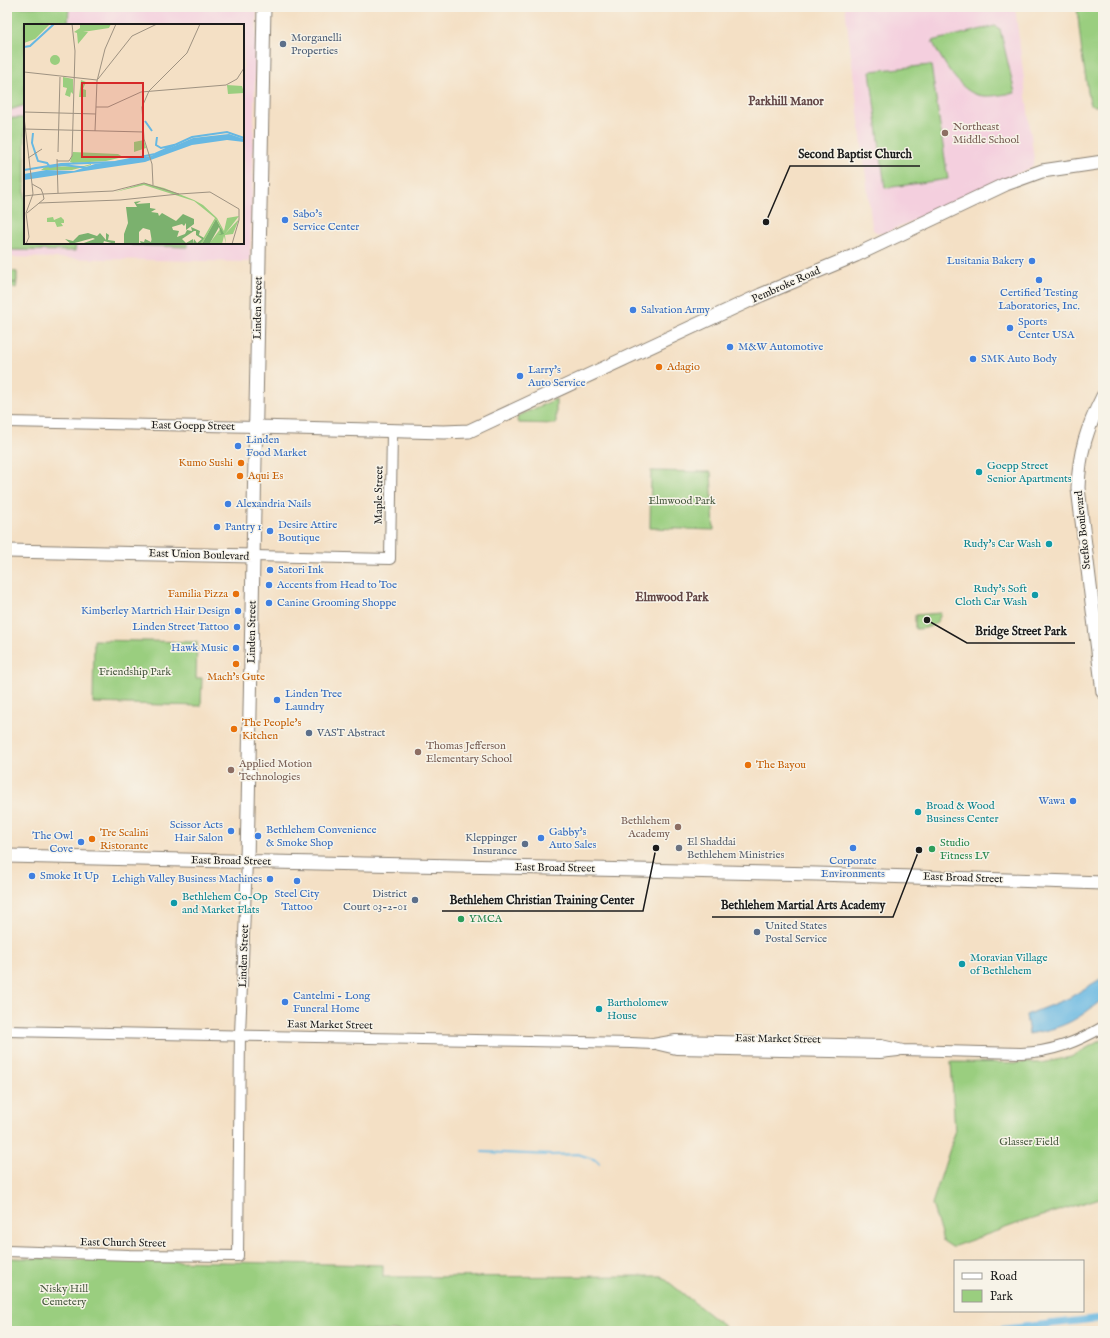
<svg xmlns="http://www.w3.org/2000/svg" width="1110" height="1338" viewBox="0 0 1110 1338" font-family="'IM FELL English',serif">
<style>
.built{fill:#f4cfde;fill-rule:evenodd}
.green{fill:#9ace7f;stroke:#5b754e}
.water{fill:#67b8e2;stroke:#426a7f}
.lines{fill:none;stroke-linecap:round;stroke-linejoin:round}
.stream{stroke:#67b8e2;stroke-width:2}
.canal{stroke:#67b8e2;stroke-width:7}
.minor-casing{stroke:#887e70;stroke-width:12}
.major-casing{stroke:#887e70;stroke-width:15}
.minor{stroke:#fff;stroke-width:10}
.major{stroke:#fff;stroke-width:13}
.service-dot{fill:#5c6f8a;stroke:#f7f3e8;stroke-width:1.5}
.education-dot{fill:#8d6e63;stroke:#f7f3e8;stroke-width:1.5}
.shop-dot{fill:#3f7fe0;stroke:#f7f3e8;stroke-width:1.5}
.food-dot{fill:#e8710a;stroke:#f7f3e8;stroke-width:1.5}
.culture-dot{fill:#0f9aa8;stroke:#f7f3e8;stroke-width:1.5}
.worship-dot{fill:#6b7280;stroke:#f7f3e8;stroke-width:1.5}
.leisure-dot{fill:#2e9e5b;stroke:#f7f3e8;stroke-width:1.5}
.labels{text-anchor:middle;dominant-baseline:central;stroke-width:3;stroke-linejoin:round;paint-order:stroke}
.service-label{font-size:11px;fill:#4e5e75;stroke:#f7f3e8;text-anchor:start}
.education-label{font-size:11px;fill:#785e54;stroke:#f7f3e8;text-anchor:start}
.shop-label{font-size:11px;fill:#366cbe;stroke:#f7f3e8;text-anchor:start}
.street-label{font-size:11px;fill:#1c1c1c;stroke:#f7f3e8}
.food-label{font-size:11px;fill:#c56008;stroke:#f7f3e8;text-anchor:start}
.culture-label{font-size:11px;fill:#0d838f;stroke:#f7f3e8;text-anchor:start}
.park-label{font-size:11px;fill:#485a3f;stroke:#f7f3e8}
.worship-label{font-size:11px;fill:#5b616d;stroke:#f7f3e8;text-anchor:start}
.leisure-label{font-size:11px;fill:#27864d;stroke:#f7f3e8;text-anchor:start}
.neighbourhood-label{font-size:12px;font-weight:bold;fill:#614444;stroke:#f7f3e8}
.inset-river{fill:none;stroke:#67b8e2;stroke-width:2}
.inset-road{fill:none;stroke:#9e9281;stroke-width:1}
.view{fill:#d62828;fill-opacity:0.15;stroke:#d62828;stroke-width:2}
.inset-edge{fill:none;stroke:#1c1c1c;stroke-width:2}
.leader{fill:none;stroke:#1c1c1c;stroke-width:1.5}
.callout-dot{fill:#1c1c1c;stroke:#f7f3e8;stroke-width:1.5}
.callout-label{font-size:12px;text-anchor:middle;font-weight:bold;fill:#1c1c1c;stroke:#f7f3e8;stroke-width:3;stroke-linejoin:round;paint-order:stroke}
</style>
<rect width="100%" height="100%" fill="#f7f3e8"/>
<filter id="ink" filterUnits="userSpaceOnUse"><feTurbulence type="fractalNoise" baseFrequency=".025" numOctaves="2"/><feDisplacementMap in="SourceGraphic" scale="8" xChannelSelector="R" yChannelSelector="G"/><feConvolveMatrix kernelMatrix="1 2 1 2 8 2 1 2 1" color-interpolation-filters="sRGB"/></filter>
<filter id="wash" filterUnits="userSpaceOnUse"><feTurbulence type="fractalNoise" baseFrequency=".012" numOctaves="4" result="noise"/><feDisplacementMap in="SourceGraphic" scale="16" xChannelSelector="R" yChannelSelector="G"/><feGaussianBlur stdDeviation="0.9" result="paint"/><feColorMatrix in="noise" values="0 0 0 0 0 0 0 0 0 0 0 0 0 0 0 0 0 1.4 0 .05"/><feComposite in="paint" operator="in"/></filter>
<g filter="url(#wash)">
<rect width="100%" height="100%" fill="#f4e0c5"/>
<path class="built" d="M7,7H257L250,262L7,257ZM25,25H243V243H25Z
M845,7H1015L1034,160L1032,167L883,234L874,231L872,226Z"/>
<path class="green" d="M7,7H69L68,25H25V105L7,111Z
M1077,7H1098L1103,12V106H1092L1090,104L1082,55Z
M995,26L1000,29L1015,93C1003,94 990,98 978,95C958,90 941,58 932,41Z
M931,65L948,179L885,188L870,71Z
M7,118H25V243H76L75,251L7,250Z
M131,243H188V247L131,245Z
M10,271L17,272V282L10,283H17L16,288L7,287V282H10Z
M556,399V424L519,423L517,421L518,416Z
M651,471L711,472L714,530L650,528Z
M941,613C938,626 927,629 915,629V615Z
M94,640L197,642L196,678H202L201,706L93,703Z
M1103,1039V1197L1019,1223L952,1247L943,1241L932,1204L955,1133L951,1062L1041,1063L1071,1057Z
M7,1258L383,1265V1277L661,1276L730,1331H7Z"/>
<path class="water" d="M1102,978L1103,999C1074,1022 1066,1027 1029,1034L1026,1015L1069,998Z"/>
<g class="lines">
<path class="stream" d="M1103,524L1098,532L1103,564
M482,1152L551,1155L578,1154L596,1160L599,1163"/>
<path class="canal" d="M988,1331L1103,1318"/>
</g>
</g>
<g filter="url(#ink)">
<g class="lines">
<g class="minor-casing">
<path id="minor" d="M7,422L257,427
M254,556L390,559L392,431
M7,1031L631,1043L653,1044L676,1040L881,1045L903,1050L1021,1053C1052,1052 1077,1042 1103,1027
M659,1045L676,1049L880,1053L898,1051
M7,1251L129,1255L238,1256L240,1034L247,861"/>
</g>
<g class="major-casing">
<path id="major" d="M1103,396C1087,428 1079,452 1078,488L1103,692
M257,427L444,432L469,431L761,295L856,255L1006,184L1042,171L1103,162
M7,551L254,556
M7,856L817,874L1103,883
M247,861L264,7"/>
</g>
<use href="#minor" class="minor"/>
<use href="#major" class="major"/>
</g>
</g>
<g class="service-dot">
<circle cx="283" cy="44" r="4"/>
<circle cx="309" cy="733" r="4"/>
<circle cx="525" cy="844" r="4"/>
<circle cx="415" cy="900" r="4"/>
<circle cx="757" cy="932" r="4"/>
</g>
<g class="education-dot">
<circle cx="945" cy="133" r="4"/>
<circle cx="418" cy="752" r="4"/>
<circle cx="231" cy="770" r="4"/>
<circle cx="678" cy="827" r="4"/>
</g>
<g class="shop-dot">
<circle cx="285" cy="220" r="4"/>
<circle cx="1032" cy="261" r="4"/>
<circle cx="1039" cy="280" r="4"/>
<circle cx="633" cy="310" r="4"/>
<circle cx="1010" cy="328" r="4"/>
<circle cx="730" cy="347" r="4"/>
<circle cx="973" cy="359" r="4"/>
<circle cx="520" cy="376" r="4"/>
<circle cx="238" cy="446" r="4"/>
<circle cx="228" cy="504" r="4"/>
<circle cx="217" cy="527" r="4"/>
<circle cx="270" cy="531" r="4"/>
<circle cx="270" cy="570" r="4"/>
<circle cx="269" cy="585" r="4"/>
<circle cx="269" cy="603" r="4"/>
<circle cx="238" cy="611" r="4"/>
<circle cx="237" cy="627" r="4"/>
<circle cx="236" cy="648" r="4"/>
<circle cx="277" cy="700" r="4"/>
<circle cx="1073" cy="801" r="4"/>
<circle cx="231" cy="831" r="4"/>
<circle cx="258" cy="836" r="4"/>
<circle cx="541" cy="838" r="4"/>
<circle cx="81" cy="842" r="4"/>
<circle cx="853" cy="848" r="4"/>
<circle cx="32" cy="876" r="4"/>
<circle cx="270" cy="879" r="4"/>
<circle cx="297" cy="881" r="4"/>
<circle cx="285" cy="1002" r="4"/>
</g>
<g class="food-dot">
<circle cx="659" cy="367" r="4"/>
<circle cx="241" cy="463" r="4"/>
<circle cx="240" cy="476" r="4"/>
<circle cx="236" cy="594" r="4"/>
<circle cx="236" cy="664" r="4"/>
<circle cx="234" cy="729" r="4"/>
<circle cx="748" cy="765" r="4"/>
<circle cx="92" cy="839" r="4"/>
</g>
<g class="culture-dot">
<circle cx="979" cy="472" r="4"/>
<circle cx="1049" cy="544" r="4"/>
<circle cx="1035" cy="595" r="4"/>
<circle cx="918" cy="812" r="4"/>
<circle cx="174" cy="903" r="4"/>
<circle cx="962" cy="964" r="4"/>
<circle cx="599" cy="1009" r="4"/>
</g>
<circle class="worship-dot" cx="679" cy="848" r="4"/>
<g class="leisure-dot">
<circle cx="932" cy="849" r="4"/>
<circle cx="461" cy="919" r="4"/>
</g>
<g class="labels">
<g class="service-label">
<text x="291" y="38">Morganelli<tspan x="291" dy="13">Properties</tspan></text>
<text x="317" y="733">VAST Abstract</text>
<text x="517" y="838" text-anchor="end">Kleppinger<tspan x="517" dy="13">Insurance</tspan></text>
<text x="407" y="894" text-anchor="end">District<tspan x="407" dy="13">Court 03-2-01</tspan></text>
<text x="765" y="926">United States<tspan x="765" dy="13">Postal Service</tspan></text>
</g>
<g class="education-label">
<text x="953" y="127">Northeast<tspan x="953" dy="13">Middle School</tspan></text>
<text x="426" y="746">Thomas Jefferson<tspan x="426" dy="13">Elementary School</tspan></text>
<text x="239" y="764">Applied Motion<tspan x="239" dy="13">Technologies</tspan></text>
<text x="670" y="821" text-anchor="end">Bethlehem<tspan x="670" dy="13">Academy</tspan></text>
</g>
<g class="shop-label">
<text x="293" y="214">Sabo's<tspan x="293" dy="13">Service Center</tspan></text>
<text x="1024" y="261" text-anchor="end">Lusitania Bakery</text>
<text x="1039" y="293" text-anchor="middle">Certified Testing<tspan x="1039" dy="13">Laboratories, Inc.</tspan></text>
<text x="641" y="310">Salvation Army</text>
<text x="1018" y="322">Sports<tspan x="1018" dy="13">Center USA</tspan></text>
<text x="738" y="347">M&amp;W Automotive</text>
<text x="981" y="359">SMK Auto Body</text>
<text x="528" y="370">Larry's<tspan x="528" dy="13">Auto Service</tspan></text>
<text x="246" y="440">Linden<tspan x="246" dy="13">Food Market</tspan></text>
<text x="236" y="504">Alexandria Nails</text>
<text x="278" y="525">Desire Attire<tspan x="278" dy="13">Boutique</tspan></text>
<text x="225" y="527">Pantry 1</text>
<text x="278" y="570">Satori Ink</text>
<text x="277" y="585">Accents from Head to Toe</text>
<text x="277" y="603">Canine Grooming Shoppe</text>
<text x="230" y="611" text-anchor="end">Kimberley Martrich Hair Design</text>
<text x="229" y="627" text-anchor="end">Linden Street Tattoo</text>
<text x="228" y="648" text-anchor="end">Hawk Music</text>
<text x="285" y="694">Linden Tree<tspan x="285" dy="13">Laundry</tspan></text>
<text x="1065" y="801" text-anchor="end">Wawa</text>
<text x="223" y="825" text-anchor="end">Scissor Acts<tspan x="223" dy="13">Hair Salon</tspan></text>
<text x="266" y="830">Bethlehem Convenience<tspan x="266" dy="13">&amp; Smoke Shop</tspan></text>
<text x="549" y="832">Gabby's<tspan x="549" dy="13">Auto Sales</tspan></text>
<text x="73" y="836" text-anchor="end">The Owl<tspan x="73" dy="13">Cove</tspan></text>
<text x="853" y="861" text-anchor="middle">Corporate<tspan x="853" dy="13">Environments</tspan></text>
<text x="40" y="876">Smoke It Up</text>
<text x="262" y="879" text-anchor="end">Lehigh Valley Business Machines</text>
<text x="297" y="894" text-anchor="middle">Steel City<tspan x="297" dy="13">Tattoo</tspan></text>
<text x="293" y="996">Cantelmi - Long<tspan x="293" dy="13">Funeral Home</tspan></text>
</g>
<g class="street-label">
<text transform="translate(786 285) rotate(-24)">Pembroke Road</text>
<text transform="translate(258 308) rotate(-89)">Linden Street</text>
<text transform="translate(193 426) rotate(1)">East Goepp Street</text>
<text transform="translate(379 495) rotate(-89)">Maple Street</text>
<text transform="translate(1083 530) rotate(-96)">Stefko Boulevard</text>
<text transform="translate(199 555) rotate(2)">East Union Boulevard</text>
<text transform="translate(252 632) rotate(-89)">Linden Street</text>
<text transform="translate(231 861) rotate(1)">East Broad Street</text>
<text transform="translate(555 868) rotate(1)">East Broad Street</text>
<text transform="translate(963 878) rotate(2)">East Broad Street</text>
<text transform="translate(244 956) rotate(-88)">Linden Street</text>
<text transform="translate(330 1025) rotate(1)">East Market Street</text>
<text transform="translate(778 1039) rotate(1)">East Market Street</text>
<text transform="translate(123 1243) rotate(1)">East Church Street</text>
</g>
<g class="food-label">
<text x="667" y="367">Adagio</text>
<text x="233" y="463" text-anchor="end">Kumo Sushi</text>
<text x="248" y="476">Aqui Es</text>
<text x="228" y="594" text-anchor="end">Familia Pizza</text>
<text x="236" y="677" text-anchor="middle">Mach's Gute</text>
<text x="242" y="723">The People's<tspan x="242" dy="13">Kitchen</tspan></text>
<text x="756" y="765">The Bayou</text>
<text x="100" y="833">Tre Scalini<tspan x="100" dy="13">Ristorante</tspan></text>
</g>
<g class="culture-label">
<text x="987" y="466">Goepp Street<tspan x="987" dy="13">Senior Apartments</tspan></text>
<text x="1041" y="544" text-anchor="end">Rudy's Car Wash</text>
<text x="1027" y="589" text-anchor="end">Rudy's Soft<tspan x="1027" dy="13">Cloth Car Wash</tspan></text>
<text x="926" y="806">Broad &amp; Wood<tspan x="926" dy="13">Business Center</tspan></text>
<text x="182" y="897">Bethlehem Co-Op<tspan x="182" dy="13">and Market Flats</tspan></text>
<text x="970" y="958">Moravian Village<tspan x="970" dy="13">of Bethlehem</tspan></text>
<text x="607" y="1003">Bartholomew<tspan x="607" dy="13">House</tspan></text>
</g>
<g class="park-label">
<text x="682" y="501">Elmwood Park</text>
<text x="135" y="672">Friendship Park</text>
<text x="1029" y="1142">Glasser Field</text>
<text x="64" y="1289">Nisky Hill<tspan x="64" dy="13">Cemetery</tspan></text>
</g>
<g class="worship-label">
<text x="687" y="842">El Shaddai<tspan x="687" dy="13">Bethlehem Ministries</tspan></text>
</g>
<g class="leisure-label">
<text x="940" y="843">Studio<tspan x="940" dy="13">Fitness LV</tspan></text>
<text x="469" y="919">YMCA</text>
</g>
<g class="neighbourhood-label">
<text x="786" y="101">Parkhill Manor</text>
<text x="672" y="597">Elmwood Park</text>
</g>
</g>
<g transform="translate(24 24)">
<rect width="220" height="220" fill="#f4e0c5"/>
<path d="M0,0H26L11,15L0,19ZM56,0H87L85,4L59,8H64L54,20L53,9L50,8L56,4ZM26 36a5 5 0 1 1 10 0a5 5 0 1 1-10 0ZM39,53L49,55V70L47,68L46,73L41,71L43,64L39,63ZM57,56L62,58L59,65L62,66V73H55ZM203,61L218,62L220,69L204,70ZM120,116L122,124L110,128V118ZM49,128L94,130L99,133L82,137L49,139L46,138ZM67,140V141L48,146H17L21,143L60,142ZM120,159L140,164L170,176L179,181L193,194L200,207L203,194L215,192L201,210L215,195L209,210L201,211L202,220L200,212L198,220H185L197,204L192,195L178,220H176L191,194L170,177L120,161L91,168ZM29,193L30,196L37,193L40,196V199H37L39,202L33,203L31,198H23V194Z" fill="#9ace7f"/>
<path d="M117,177L112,180L126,179V184L132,185L127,188L134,189L135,192L138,189L152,197L159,190L170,195V200L162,206V199L160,202L158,200L148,203L149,206L155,207L153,213L161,210L163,206L168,207L167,203L176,207L175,211L180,214L176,220H169L170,215L173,219L178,215L172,211V207H170L158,215L162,219L169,215V220H117L116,217L120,218L121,215L127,218L128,213V218L126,206L119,204L115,208V220H100V210L104,199L102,183H117H113L110,178ZM192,195L200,210L196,211H194L197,210L195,203L186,219L178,220ZM64,209L73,212L76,209L82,216V209L85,211L84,216L91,217V220L80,217L79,220H57L71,215L69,214L47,220L41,215L49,217L55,211Z" fill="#7bb16e"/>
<path d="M205,110L220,115V118L203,116L168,121L121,138L0,156V150L22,146L50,147L71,140L127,132L169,114Z" fill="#67b8e2"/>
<path class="inset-river" d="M0,23L6,22L30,0M121,97L128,107M9,109L8,119L14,137L23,139L26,143L39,141L65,144M133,113L132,121L137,124L154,120M0,146L37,140L91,138L131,130L168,113L203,108L220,114"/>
<path class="inset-road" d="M0,48L73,56M74,55L108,12L133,0M72,83H84L117,68L202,61L213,55L220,44M0,88L72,90M0,93L8,160L17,165L19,170L89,167L120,159L155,170L186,168L215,185V196L208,220M0,105L120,108M71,107L73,57L81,25L92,0M34,128L36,53M4,134L18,125M33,135L34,169M33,137H45L48,132L51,27L48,0M129,161L128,140L120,115L118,83L125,67L163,29L176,0M0,172L19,170L20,175L3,189M15,179L96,176L155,170M2,220L5,213L2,189L9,170L8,160"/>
<path class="view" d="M58,59H119V133H58Z"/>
<rect width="220" height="220" class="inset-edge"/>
</g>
<path class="leader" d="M766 222L790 166H920M927 620L967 643H1075M656 848L643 911H442M919 850L893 917H712"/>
<g class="callout-dot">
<circle cx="766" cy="222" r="4"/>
<circle cx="927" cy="620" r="4"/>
<circle cx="656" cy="848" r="4"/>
<circle cx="919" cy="850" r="4"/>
</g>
<g class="callout-label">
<text x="855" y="158">Second Baptist Church</text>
<text x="1021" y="635">Bridge Street Park</text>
<text x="542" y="904">Bethlehem Christian Training Center</text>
<text x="803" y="909">Bethlehem Martial Arts Academy</text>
</g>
<rect width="1110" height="1338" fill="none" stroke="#f7f3e8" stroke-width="24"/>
<rect x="954" y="1260" width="130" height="52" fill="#f7f3e8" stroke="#9f9d96"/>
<rect x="962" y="1273" width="20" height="6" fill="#ffffff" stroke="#9f9d96"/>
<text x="990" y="1280" font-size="12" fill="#1c1c1c">Road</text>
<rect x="962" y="1290" width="20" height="12" fill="#9ace7f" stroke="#9f9d96"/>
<text x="990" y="1300" font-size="12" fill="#1c1c1c">Park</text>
</svg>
